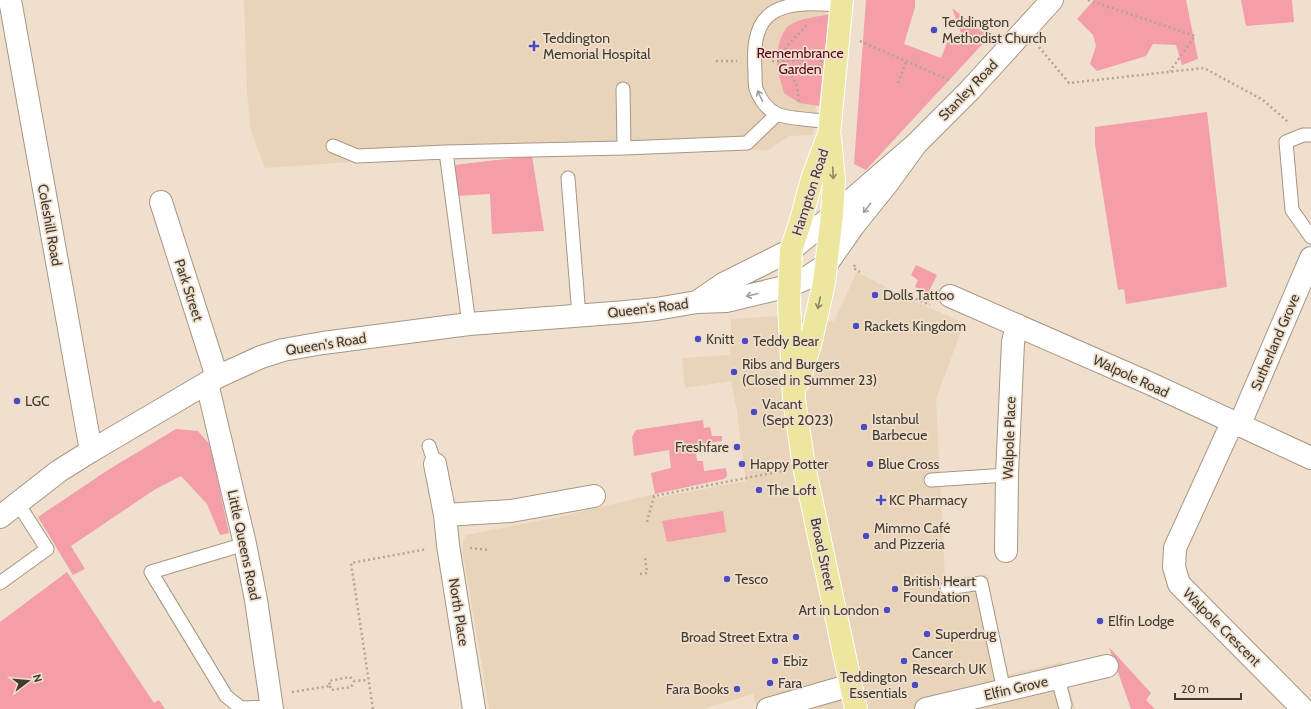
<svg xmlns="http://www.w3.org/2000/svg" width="1311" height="709" viewBox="0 0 1311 709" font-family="Cabin,sans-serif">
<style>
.built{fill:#e9d4ba}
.green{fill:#f39ea9}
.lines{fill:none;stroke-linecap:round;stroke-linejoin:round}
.lane-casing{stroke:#a69785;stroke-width:15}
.street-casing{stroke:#a69785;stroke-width:24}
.secondary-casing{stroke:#a69785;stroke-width:24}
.primary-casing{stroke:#fff;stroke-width:24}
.path{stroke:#b2a596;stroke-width:2.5;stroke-dasharray:2 3;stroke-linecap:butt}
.lane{stroke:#fff;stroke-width:13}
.street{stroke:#fff;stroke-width:22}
.secondary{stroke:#fff;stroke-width:22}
.primary{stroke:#ece69e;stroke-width:22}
.oneway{stroke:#a09d99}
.oneway2{stroke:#8e8863}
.poi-dot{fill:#4b4bc1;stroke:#efdfcc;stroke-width:1.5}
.labels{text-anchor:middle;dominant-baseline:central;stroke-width:3.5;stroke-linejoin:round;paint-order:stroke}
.poi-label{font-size:14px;fill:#413b33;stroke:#efdfcc;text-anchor:start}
.park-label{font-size:14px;fill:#5c0521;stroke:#efdfcc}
.street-label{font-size:14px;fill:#413b33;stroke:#efdfcc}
</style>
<rect width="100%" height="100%" fill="#efdfcc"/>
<path class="built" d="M244,0H827L813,135L789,136L768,150L425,157L265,168L251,131L247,93Z
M857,272L903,296L964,323L936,399L945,578L987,575L1006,675L1062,662L1075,709H757L753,694L704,709H489L463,554V543L466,535L559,517L655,494L656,498L746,481L736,406L731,381L685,388L682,358L730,355L731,319L778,316L834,321Z"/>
<path class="green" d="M866,0H915V7L904,44L941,58L948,40L961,33L952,8L989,37L866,170L854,164Z
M1094,0H1186L1198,59L1182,65L1176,45L1153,44L1146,56L1097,71L1090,64L1096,46L1093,35L1077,19Z
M1241,0H1292L1294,22L1246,26Z
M829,14L819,106L799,103L784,93C781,83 778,73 777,63C776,53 781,30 790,25C800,18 817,17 829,14Z
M1207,112L1227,287L1126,304L1124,289L1118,290L1095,144V127Z
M532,156L544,231L492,234L490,194L456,196L454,165Z
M916,265L937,275L928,293L915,287L918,280L911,275Z
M703,420L704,428L710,427L712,436H722V441L695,445L697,461H703L704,471L726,468L727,476L724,479L655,494L651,473L671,468L669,450L634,456L632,437L636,430Z
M176,429L198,431L210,445L229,533L220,535L207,504L181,476L154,490L71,546L85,569L73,575L38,517L108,470Z
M723,511L726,532L667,542L662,521Z
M67,572L154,703L159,700L165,709H0V622Z
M1109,647L1151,693L1146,700L1155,709H1131Z"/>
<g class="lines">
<g class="lane-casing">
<path id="lane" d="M623,89L624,148
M831,122C818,120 788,119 777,114C766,109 760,99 756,89C755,84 755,78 755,73C754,54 753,30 768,16C786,0 820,3 842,6
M1311,135H1303L1286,142L1292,210L1311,237
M333,146L357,156L446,152L469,324
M446,152L624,148L747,143L777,114
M568,178L579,316
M429,446L435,464
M931,480L1007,475
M245,544L151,572L226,696L241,708L272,707
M0,583L47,549L17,502
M947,588L981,583L1004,691
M1058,679L1065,705"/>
</g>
<g class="street-casing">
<path id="street" d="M10,0L91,451
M161,202L217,377
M950,296L1151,384L1311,458
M207,383L245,544L256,600L272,709
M1232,423L1175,548L1174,567L1179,584L1303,709
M1239,426L1311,258
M435,464L445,515L448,545L474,709
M445,515L511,511L594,496
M1006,551L1007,475L1013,342L1017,325
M768,709L851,685
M926,709L1107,666"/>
</g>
<g class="secondary-casing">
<path id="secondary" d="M697,302L723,284L791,250L856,196L916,144L970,90L1052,0
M0,517L59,471L91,451L217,377L261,357L283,350L323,343L469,324L626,312L656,309L697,302L726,301L789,286L805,279L826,265L854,225L887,184L916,144"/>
</g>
<g class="primary-casing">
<path id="primary" d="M842,0L829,134L812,179L801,220L791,250L789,303L794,399L804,466L856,709
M799,381L811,341L824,283L832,215L834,180L830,137"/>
</g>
<path class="path" d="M1088,0L1195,36L1170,71
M860,41L949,80
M1039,47L1069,83L1204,68L1263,100L1288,122
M805 60a8 8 0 1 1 16 0a8 8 0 1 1-16 0Z
M716,61H737
M772,61L806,60
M898,83L906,62
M799,101C798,95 798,88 795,82C790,72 779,61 786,48C791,39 802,33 808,22
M855,265L853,268L860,272
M902,293L930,305
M647,522L654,496L782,471
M470,548L490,550
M640,574L647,573L645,556
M330,686L331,690L351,687L354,681
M292,692L330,686L329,681L350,677L354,681L368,680
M373,709L351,563L427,549"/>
<use href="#lane" class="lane"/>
<use href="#street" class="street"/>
<use href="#secondary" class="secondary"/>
<use href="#primary" class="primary"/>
</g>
<defs><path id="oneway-shaft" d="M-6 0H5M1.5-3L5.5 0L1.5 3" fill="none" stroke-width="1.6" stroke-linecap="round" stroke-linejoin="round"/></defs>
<g class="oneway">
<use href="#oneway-shaft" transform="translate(760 96) rotate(-116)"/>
<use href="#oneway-shaft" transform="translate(867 208) rotate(128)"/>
<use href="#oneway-shaft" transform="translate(752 295) rotate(166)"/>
</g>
<g class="oneway2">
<use href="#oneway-shaft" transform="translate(833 173) rotate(87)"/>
<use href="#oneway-shaft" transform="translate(819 303) rotate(102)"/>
</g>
<g class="poi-dot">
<circle cx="934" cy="30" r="4"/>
<path d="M532 40h4v4h4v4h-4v4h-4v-4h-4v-4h4z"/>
<circle cx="875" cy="295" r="4"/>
<circle cx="856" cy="326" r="4"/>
<circle cx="698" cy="339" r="4"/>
<circle cx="745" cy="341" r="4"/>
<circle cx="734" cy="372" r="4"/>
<circle cx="17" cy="401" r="4"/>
<circle cx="754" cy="412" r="4"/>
<circle cx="864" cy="427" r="4"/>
<circle cx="737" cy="447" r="4"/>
<circle cx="742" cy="464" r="4"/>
<circle cx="870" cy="464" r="4"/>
<circle cx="759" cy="490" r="4"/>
<path d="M879 494h4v4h4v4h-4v4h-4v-4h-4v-4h4z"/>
<circle cx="866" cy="536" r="4"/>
<circle cx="727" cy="579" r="4"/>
<circle cx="895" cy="589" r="4"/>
<circle cx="887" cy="610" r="4"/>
<circle cx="1100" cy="621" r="4"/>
<circle cx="927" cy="634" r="4"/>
<circle cx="796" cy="637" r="4"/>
<circle cx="775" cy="661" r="4"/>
<circle cx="904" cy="661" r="4"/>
<circle cx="770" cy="683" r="4"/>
<circle cx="915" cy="685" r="4"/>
<circle cx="737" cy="689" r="4"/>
</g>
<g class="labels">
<g class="poi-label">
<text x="942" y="22">Teddington<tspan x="942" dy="16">Methodist Church</tspan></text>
<text x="543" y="38">Teddington<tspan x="543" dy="16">Memorial Hospital</tspan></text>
<text x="883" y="295">Dolls Tattoo</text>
<text x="864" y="326">Rackets Kingdom</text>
<text x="706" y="339">Knitt</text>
<text x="753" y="341">Teddy Bear</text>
<text x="742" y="364">Ribs and Burgers<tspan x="742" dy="16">(Closed in Summer 23)</tspan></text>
<text x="25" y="401">LGC</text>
<text x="762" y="404">Vacant<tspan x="762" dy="16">(Sept 2023)</tspan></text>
<text x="872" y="419">Istanbul<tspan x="872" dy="16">Barbecue</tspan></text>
<text x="729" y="447" text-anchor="end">Freshfare</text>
<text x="750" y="464">Happy Potter</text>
<text x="878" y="464">Blue Cross</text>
<text x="767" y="490">The Loft</text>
<text x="889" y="500">KC Pharmacy</text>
<text x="874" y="528">Mimmo Café<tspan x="874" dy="16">and Pizzeria</tspan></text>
<text x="735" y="579">Tesco</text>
<text x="903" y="581">British Heart<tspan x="903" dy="16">Foundation</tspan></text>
<text x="879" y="610" text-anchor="end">Art in London</text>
<text x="1108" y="621">Elfin Lodge</text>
<text x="935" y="634">Superdrug</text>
<text x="788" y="637" text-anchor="end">Broad Street Extra</text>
<text x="912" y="653">Cancer<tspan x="912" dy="16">Research UK</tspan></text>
<text x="783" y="661">Ebiz</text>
<text x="907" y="677" text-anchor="end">Teddington<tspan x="907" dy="16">Essentials</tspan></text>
<text x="778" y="683">Fara</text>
<text x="729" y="689" text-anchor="end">Fara Books</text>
</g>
<g class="park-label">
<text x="800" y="53">Remembrance<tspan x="800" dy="16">Garden</tspan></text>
</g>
<g class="street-label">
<text transform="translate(968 90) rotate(-46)">Stanley Road</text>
<text transform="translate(810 192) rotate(-72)">Hampton Road</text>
<text transform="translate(50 225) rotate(80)">Coleshill Road</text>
<text transform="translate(189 290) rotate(72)">Park Street</text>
<text transform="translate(648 308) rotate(-7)">Queen's Road</text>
<text transform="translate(1275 342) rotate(-67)">Sutherland Grove</text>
<text transform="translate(326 344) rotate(-9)">Queen's Road</text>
<text transform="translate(1131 376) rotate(25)">Walpole Road</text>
<text transform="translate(1009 438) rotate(-88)">Walpole Place</text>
<text transform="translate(244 545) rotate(78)">Little Queens Road</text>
<text transform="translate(823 554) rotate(78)">Broad Street</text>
<text transform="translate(459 612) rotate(81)">North Place</text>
<text transform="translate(1222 627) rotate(45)">Walpole Crescent</text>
<text transform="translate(1016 688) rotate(-13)">Elfin Grove</text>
</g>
</g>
<g transform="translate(28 681) rotate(74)" stroke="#efdfcc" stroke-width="3" paint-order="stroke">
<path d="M0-3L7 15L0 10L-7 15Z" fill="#413b33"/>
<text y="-6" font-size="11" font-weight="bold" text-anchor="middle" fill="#413b33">N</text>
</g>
<path d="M1175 693v6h66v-6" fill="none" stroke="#413b33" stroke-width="2"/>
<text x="1181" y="693" font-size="12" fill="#413b33" stroke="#efdfcc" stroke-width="3" paint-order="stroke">20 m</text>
</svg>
